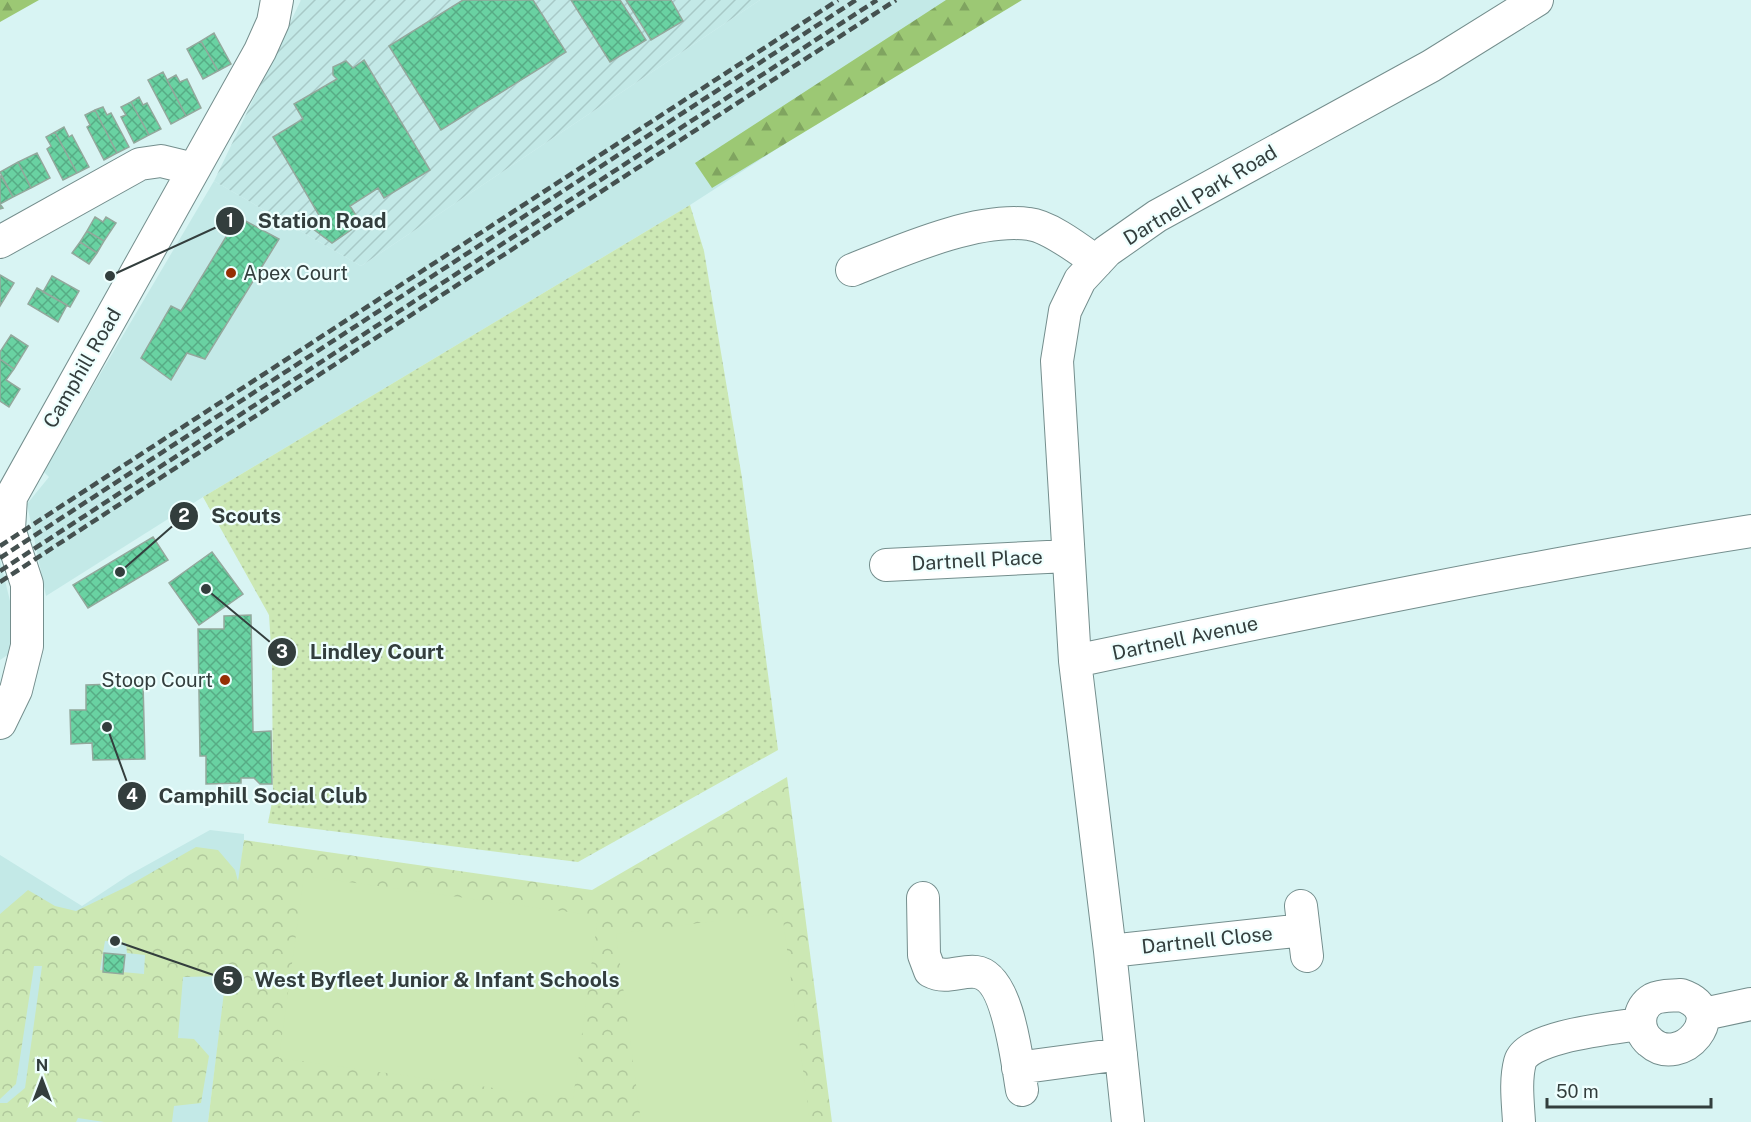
<svg xmlns="http://www.w3.org/2000/svg" width="1751" height="1122" viewBox="0 0 1751 1122" font-family="'Public Sans',sans-serif">
<style>
.built{fill:#c3e9e7}
.industrial{fill:url(#industrial-furrows)}
.forest{fill:url(#forest-firs)}
.park{fill:url(#park-crowns);fill-rule:evenodd}
.garden{fill:url(#garden-dots)}
.pitch{fill:#cce8b4}
.building{fill:url(#building-cross-hatch);stroke:#93a89c;stroke-width:1.5}
.lines{fill:none;stroke-linecap:round;stroke-linejoin:round}
.minor-casing{stroke:#748e8d;stroke-width:34}
.minor{stroke:#fff;stroke-width:32}
.rail{stroke:#455150;stroke-width:4.5;stroke-dasharray:9 4.5;stroke-linecap:butt}
.poi-dot{fill:#952f05;stroke:#eefffe;stroke-width:2}
.labels{text-anchor:middle;dominant-baseline:central;stroke-width:4.5;stroke-linejoin:round;paint-order:stroke}
.street-label{font-size:20px;fill:#333e3d;stroke:#eefffe}
.poi-label{font-size:20px;fill:#333e3d;stroke:#eefffe;text-anchor:start}
.leader{fill:none;stroke:#333e3d;stroke-width:2}
.callout-dot{fill:#333e3d;stroke:#eefffe;stroke-width:2}
.mark-label{font-size:18px;text-anchor:middle;font-weight:bold;fill:#fff}
.callout-label{font-size:21px;text-anchor:middle;font-weight:bold;fill:#333e3d;stroke:#eefffe;stroke-width:4.5;stroke-linejoin:round;paint-order:stroke}
</style>
<defs>
<pattern id="industrial-furrows" width="10" height="10" patternUnits="userSpaceOnUse" patternTransform="scale(1.5)"><rect width="10" height="10" fill="#c3e9e7"/><path d="M-1 1l2-2M0 10L10 0M9 11l2-2" fill="none" stroke="#a8c9c7"/></pattern>
<pattern id="forest-firs" width="22" height="20" patternUnits="userSpaceOnUse" patternTransform="scale(1.5)"><rect width="22" height="20" fill="#9cc874"/><path d="M5 1l3.5 6h-7zM16 11l3.5 6h-7z" fill="#80a460"/></pattern>
<pattern id="park-crowns" width="20" height="18" patternUnits="userSpaceOnUse" patternTransform="scale(1.5)"><rect width="20" height="18" fill="#cce8b4"/><path d="M2 6a3 3 0 1 1 6 0M12 15a3 3 0 1 1 6 0" fill="none" stroke="#b0c89c"/></pattern>
<pattern id="garden-dots" width="8" height="8" patternUnits="userSpaceOnUse" patternTransform="scale(1.5)"><rect width="8" height="8" fill="#cce8b4"/><path d="M2 2h.1M6 6h.1" fill="none" stroke="#b0c89c" stroke-width="1.8" stroke-linecap="round"/></pattern>
<pattern id="building-cross-hatch" width="8" height="8" patternUnits="userSpaceOnUse" patternTransform="scale(1.5)"><rect width="8" height="8" fill="#69d2a2"/><path d="M0 0l8 8M0 8l8-8" fill="none" stroke="#57ac85"/></pattern>
</defs>
<rect width="100%" height="100%" fill="#d8f4f3"/>
<path class="built" d="M760,0H1007L690,205L203,497L46,596L27,504L49,477L43,471L214,181L361,266Z
M0,560L10,601L12,652L0,660Z
M210,830L244,834V840L208,1122H0V855L82,906L129,875Z"/>
<path class="industrial" d="M301,0H760L361,266L214,181Z"/>
<path class="forest" d="M0,0H39L0,22Z
M946,0H1022L712,188L695,163Z"/>
<path class="park" d="M787,777L832,1122H208L226,976L183,977L178,1038L194,1039L209,1056L201,1103L174,1106L172,1122H104L78,1118L76,1122H0V1103H7L25,1088L42,966H34L16,1084L0,1099V914L28,890L55,906L76,911L128,886L196,847L218,850L235,870L238,881L244,840L592,890ZM105,941L126,943L127,953L145,955L144,974L100,970Z"/>
<path class="garden" d="M690,205L704,251L742,478L778,750L578,862L268,823L273,797L272,662L269,615L203,497Z"/>
<path class="pitch" d="M304,876L598,916L573,1099L279,1058Z
M782,912L810,1122H641L616,934Z"/>
<path class="building" d="M463,0H533L566,52L441,130L389,46Z
M571,0H620L646,40L610,62Z
M626,0H671L683,21L651,40Z
M214,33L231,64L218,71L201,41Z
M201,41L218,71L203,79L187,49Z
M364,60L430,170L384,198L378,188L350,206L361,223L332,243L312,228L323,222L273,137L303,119L294,104L337,79L333,75V67L346,61L353,68Z
M163,72L186,116L171,124L148,80Z
M176,75L180,82L187,79L201,108L186,116L167,80Z
M139,97L143,105L147,103L161,129L149,135L131,102Z
M131,102L149,135L134,143L121,117L126,115L121,107Z
M103,107L107,115L111,113L129,147L117,153L95,110Z
M95,110L117,153L104,160L87,127L90,125L85,115Z
M64,127L69,137L72,135L89,167L77,173L55,132Z
M55,132L77,173L63,180L47,149L51,146L46,137Z
M37,153L50,178L31,188L18,162Z
M18,162L31,188L13,197L0,172Z
M0,176H1L13,197L0,204L3,208L0,209Z
M95,217L103,222L106,217L116,223L104,241L87,231Z
M238,217L279,239L205,359L187,353L171,380L141,358L171,306L181,311Z
M87,231L104,241L97,253L80,242Z
M80,242L97,253L89,264L72,253Z
M0,275L14,283L0,306Z
M52,276L79,291L70,307L43,292Z
M37,288L67,305L58,322L28,304Z
M11,335L28,346L14,369L0,359V352Z
M0,359L14,369L6,380L20,389L9,407L0,401Z
M153,537L168,560L88,608L73,585Z
M212,552L243,594L199,625L169,583Z
M251,615L253,732L271,731L272,784H260L254,778H241V783L206,784V756H200L198,629H224V616Z
M143,683L145,759L93,760L92,743L71,744L70,710H86V685Z
M104,953L125,955L123,974L103,972Z"/>
<g class="lines">
<g class="minor-casing">
<path id="minor" d="M0,242L140,164L161,161L194,169
M852,270C900,251 976,217 1029,224C1049,226 1080,250 1097,262
M886,565L1068,556
M1075,661C1300,614 1524,567 1751,531
M0,723L16,690L27,646V584L9,529L11,497L260,51L273,22L277,0
M923,898L924,955L930,971C947,980 960,970 976,972C1009,976 1017,1063 1022,1090
M1301,906L1307,956
M1110,951L1304,930
M1681,995C1732,1012 1681,1070 1650,1042C1636,1030 1637,1008 1653,999C1661,995 1672,996 1681,995Z
M1704,1014L1751,1004
M1018,1068L1121,1054
M1128,1122L1110,951L1075,661L1057,361L1065,311L1080,280L1107,251L1157,216L1431,66L1537,0
M1519,1122C1518,1103 1515,1081 1520,1062C1527,1036 1614,1028 1639,1024"/>
</g>
<use href="#minor" class="minor"/>
<path class="rail" d="M0,546L838,0
M0,558L856,0
M0,571L877,0
M0,582L896,0"/>
</g>
<g class="poi-dot">
<circle cx="231" cy="273" r="6"/>
<circle cx="225" cy="680" r="6"/>
</g>
<g class="labels">
<g class="street-label">
<text transform="translate(1200 195) rotate(-31)">Dartnell Park Road</text>
<text transform="translate(82 368) rotate(-60)">Camphill Road</text>
<text transform="translate(977 560) rotate(-3)">Dartnell Place</text>
<text transform="translate(1185 638) rotate(-12)">Dartnell Avenue</text>
<text transform="translate(1207 940) rotate(-6)">Dartnell Close</text>
</g>
<g class="poi-label">
<text x="243" y="273">Apex Court</text>
<text x="213" y="680" text-anchor="end">Stoop Court</text>
</g>
</g>
<path class="leader" d="M110 276L230 221M120 572L184 516M206 589L282 652M107 727L132 796M115 941L228 980"/>
<g class="callout-dot">
<circle cx="110" cy="276" r="6"/>
<circle cx="120" cy="572" r="6"/>
<circle cx="206" cy="589" r="6"/>
<circle cx="107" cy="727" r="6"/>
<circle cx="115" cy="941" r="6"/>
<circle cx="230" cy="221" r="15"/>
<circle cx="184" cy="516" r="15"/>
<circle cx="282" cy="652" r="15"/>
<circle cx="132" cy="796" r="15"/>
<circle cx="228" cy="980" r="15"/>
</g>
<g class="mark-label">
<text x="230" y="227">1</text>
<text x="184" y="522">2</text>
<text x="282" y="658">3</text>
<text x="132" y="802">4</text>
<text x="228" y="986">5</text>
</g>
<g class="callout-label">
<text x="322" y="228">Station Road</text>
<text x="246" y="523">Scouts</text>
<text x="377" y="659">Lindley Court</text>
<text x="263" y="803">Camphill Social Club</text>
<text x="437" y="987">West Byfleet Junior &amp; Infant Schools</text>
</g>
<g transform="translate(42 1080)" stroke="#eefffe" stroke-width="4.5" paint-order="stroke">
<path d="M0-4.5L10 22L0 15L-10 22Z" fill="#333e3d"/>
<text y="-9" font-size="16" font-weight="bold" text-anchor="middle" fill="#333e3d">N</text>
</g>
<path d="M1547 1098v9h164v-9" fill="none" stroke="#333e3d" stroke-width="3"/>
<text x="1556" y="1098" font-size="18" fill="#333e3d" stroke="#eefffe" stroke-width="4.5" paint-order="stroke">50 m</text>
</svg>
